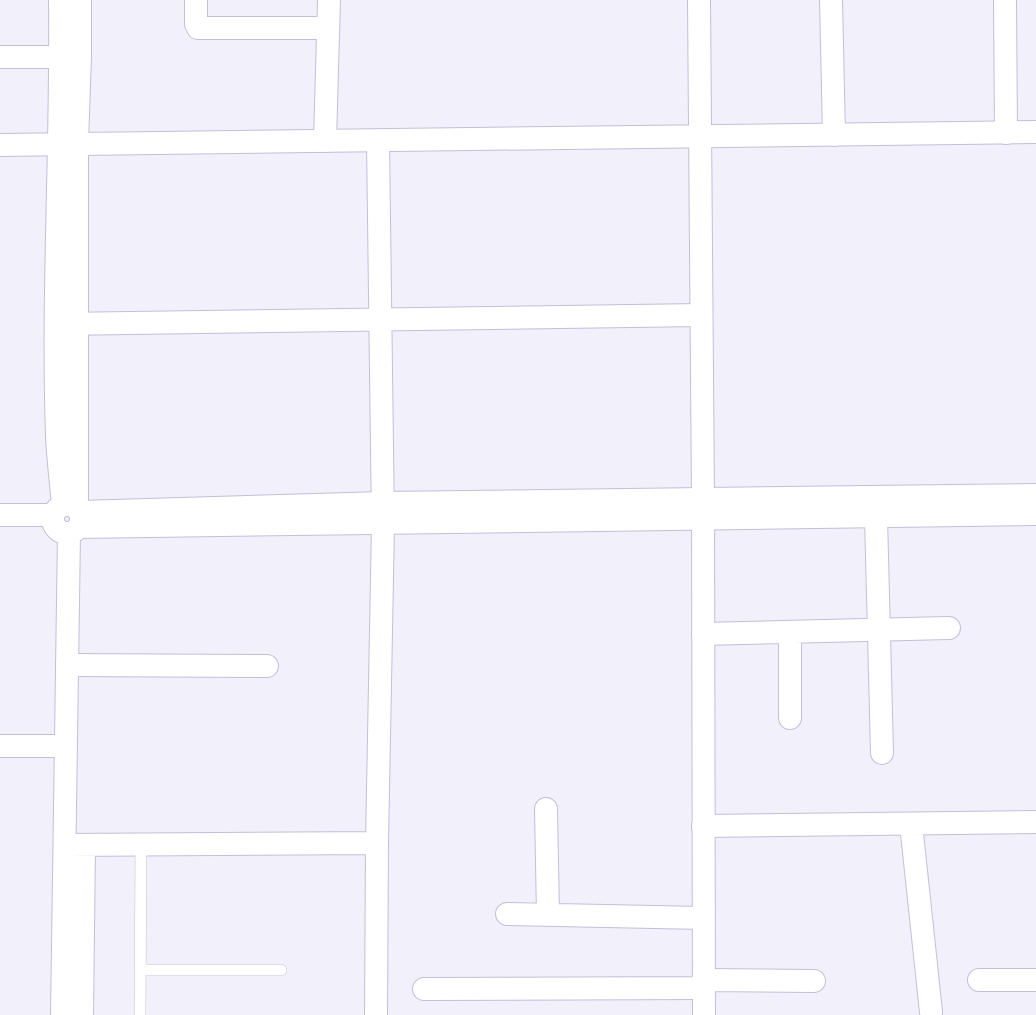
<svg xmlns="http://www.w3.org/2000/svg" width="1036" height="1015" viewBox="0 0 1036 1015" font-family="Rubik,sans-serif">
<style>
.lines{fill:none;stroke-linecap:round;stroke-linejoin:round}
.lane-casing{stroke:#c2bfda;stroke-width:12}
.street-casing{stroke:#c2bfda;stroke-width:24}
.secondary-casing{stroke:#c2bfda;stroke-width:24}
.primary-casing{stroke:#c2bfda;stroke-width:24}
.highway-casing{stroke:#c2bfda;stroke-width:24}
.lane{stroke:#fff;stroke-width:11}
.street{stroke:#fff;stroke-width:22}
.secondary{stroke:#fff;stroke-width:22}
.primary{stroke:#fff;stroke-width:22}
.highway{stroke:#fff;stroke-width:22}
</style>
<rect width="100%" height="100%" fill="#f1f0fb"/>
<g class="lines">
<g class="lane-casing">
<path id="lane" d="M140,970H281
M140,1015L141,844"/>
</g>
<g class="street-casing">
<path id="street" d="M196,0V24L198,28H328
M831,0L834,135
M1005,0L1006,133
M0,57H61
M325,141L329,0
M59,324L701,315
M876,517L882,753
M790,632V718
M703,634L949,628
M67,665L267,666
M0,746H65
M546,809L548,915
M911,824L931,1012
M703,826L1036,822
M65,845L377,843
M507,914L703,918
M703,980L814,981
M979,980H1036
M424,989L703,988
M82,1015L84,845
M376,1015L377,843L383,524L378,141"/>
</g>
<g class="secondary-casing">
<path id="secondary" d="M699,0L703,499L704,1015
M0,145L1036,132
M0,515H53"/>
</g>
<g class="primary-casing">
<path id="primary" d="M62,1015L69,533"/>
</g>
<g class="highway-casing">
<path id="highway" d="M60,0C62,145 52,290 57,436C58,459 61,482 63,505
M53 519a14 14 0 1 1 28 0a14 14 0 1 1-28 0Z
M77,507V143L80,57V0
M80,512L382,503L1036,495
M79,527L1036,514"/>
</g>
<use href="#lane" class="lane"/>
<use href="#street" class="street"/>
<use href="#secondary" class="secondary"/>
<use href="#primary" class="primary"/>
<use href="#highway" class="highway"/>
</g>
</svg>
